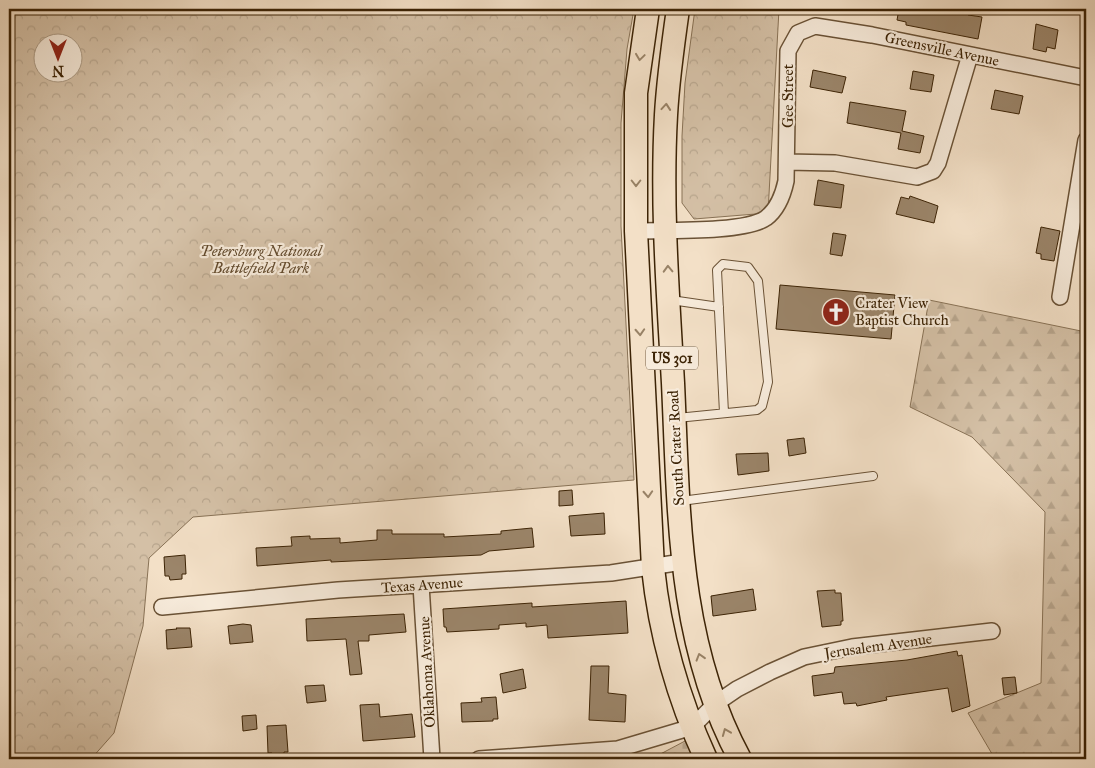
<svg xmlns="http://www.w3.org/2000/svg" width="1095" height="768" viewBox="0 0 1095 768" font-family="'IM FELL Great Primer',serif">
<style>
.forest{fill:url(#forest-firs);stroke:#887256}
.cemetery{fill:url(#cemetery-stones);stroke:#887256}
.park{fill:url(#park-crowns);stroke:#887256;fill-rule:evenodd}
.building{fill:#9b856a;stroke:#3c2305}
.lines{fill:none;stroke-linecap:round;stroke-linejoin:round}
.lane-casing{stroke:#6a5236;stroke-width:10}
.street-casing{stroke:#6a5236;stroke-width:18}
.primary-casing{stroke:#3c2305;stroke-width:25}
.lane{stroke:#f7ebdb;stroke-width:8}
.street{stroke:#f7ebdb;stroke-width:15}
.primary{stroke:#f3e0c7;stroke-width:22}
.oneway{stroke:#988266}
.labels{text-anchor:middle;dominant-baseline:central;stroke-width:4.5;stroke-linejoin:round;paint-order:stroke}
.shield{fill:#f7ebdb;stroke:#745f45;stroke-width:1}
.shield-label{font-size:14px;font-weight:bold;fill:#3c2305}
.street-label{font-size:15px;fill:#3c2305;stroke:#f7ebdb}
.park-label{font-size:15px;font-style:italic;fill:#624a2d;stroke:#f7ebdb}
.poi-label{font-size:15px;fill:#3c2305;stroke:#f7ebdb;text-anchor:start}
</style>
<defs>
<pattern id="forest-firs" width="22" height="20" patternUnits="userSpaceOnUse" patternTransform="scale(1.25)"><rect width="22" height="20" fill="#d4c0a6"/><path d="M5 1l3.5 6h-7zM16 11l3.5 6h-7z" fill="#b7a58d"/></pattern>
<pattern id="cemetery-stones" width="16" height="16" patternUnits="userSpaceOnUse" patternTransform="scale(1.25)"><rect width="16" height="16" fill="#d4c0a6"/><path d="M2 7V4a2 2 0 0 1 4 0v3zM10 15v-3a2 2 0 0 1 4 0v3z" fill="#b7a58d"/></pattern>
<pattern id="park-crowns" width="20" height="18" patternUnits="userSpaceOnUse" patternTransform="scale(1.25)"><rect width="20" height="18" fill="#d4c0a6"/><path d="M2 6a3 3 0 1 1 6 0M12 15a3 3 0 1 1 6 0" fill="none" stroke="#b7a58d"/></pattern>
</defs>
<rect width="100%" height="100%" fill="#f3e0c7"/>
<filter id="stains"><feTurbulence type="fractalNoise" baseFrequency=".004" numOctaves="4"/><feColorMatrix values="0 0 0 0 .2 0 0 0 0 .09 0 0 0 0 .02 0 0 0 .5 -.17"/></filter>
<radialGradient id="worn" r=".72"><stop offset=".6" stop-color="#630" stop-opacity="0"/><stop offset="1" stop-color="#630" stop-opacity=".3"/></radialGradient>
<path class="forest" d="M929,300L1086,332V759H995L968,713L1041,683L1045,512L972,437L910,407Z"/>
<path class="cemetery" d="M685,741L695,759H651Z"/>
<path class="park" d="M9,9H634L627,49L621,123V226L634,480L193,517L149,558L143,626L114,733L91,759H9ZM42,42H72V72H42Z
M695,9H779L768,213L694,219L682,203V136L685,83Z"/>
<path class="building" d="M899,9H949L968,12V15L982,17L978,39L906,25V22L897,20Z
M1036,24L1058,30L1055,49L1047,47L1046,52L1033,49Z
M813,70L846,77L842,93L810,87Z
M913,71L934,75L931,92L910,89Z
M995,90L1023,96L1019,114L991,109Z
M850,102L906,111L902,131L924,136L920,153L898,149L901,133L847,123Z
M818,180L844,185L841,208L814,205Z
M910,196L938,206L934,223L896,214L901,197L909,199Z
M1041,227L1060,231L1054,261L1041,259V254L1036,253Z
M833,233L846,235L842,256L830,254Z
M780,285L895,295L891,339L776,329Z
M804,438L806,453L789,456L787,440Z
M768,453L769,471L738,475L736,454Z
M572,490L573,505L559,506V491Z
M604,513L605,534L571,536L569,516Z
M532,528L534,547L489,551L481,555L331,562V560L257,566L256,548L292,546L291,537L310,536V539L340,538V543L377,540V530H392V534H444V537L501,534V531Z
M185,555L186,574H182V579L170,580L169,576H165L164,557Z
M753,589L756,610L713,616L711,596Z
M835,590V593H841L843,621H841V625L822,627L817,591Z
M626,601L628,633L548,638L547,625L526,627V623L499,625V629L447,632L446,627H444L443,609L532,603V607Z
M404,614L406,632L369,635V641H358L362,674L350,675L346,639L307,641L306,619Z
M243,624L251,625L253,642L230,644L228,626Z
M176,628H190L192,647L167,649L166,630L177,629Z
M957,651L958,656L962,655L970,706L952,712L948,688L886,697L887,700L857,706L856,703L844,704L842,692L814,696L812,676L834,673L835,667L907,660Z
M591,666H609L608,693L626,695L625,722L589,720Z
M523,669L526,688L503,693L500,674Z
M1015,677L1017,693L1004,695L1002,678Z
M324,685L326,701L307,703L305,686Z
M496,697L498,719H493V721L462,722L461,703L482,702L481,698Z
M379,704L380,717L412,714L415,737L363,741L360,705Z
M256,715L257,729L243,731L242,716Z
M286,725L288,752H284V756H272V753H268L267,726Z"/>
<g class="lines">
<g class="lane-casing">
<path id="lane" d="M671,300L719,307
M677,418L757,410L762,406L768,382L758,281L748,267L723,264L717,270L724,413
M681,501L873,476"/>
</g>
<g class="street-casing">
<path id="street" d="M787,162L835,163L917,177L933,171L938,163L970,55
M636,231C665,230 745,233 766,218C778,209 783,195 786,181L788,51L798,33L815,26L872,35L1086,78
M1060,297L1086,140
M421,585L432,759
M162,607L338,590L611,573L682,562
M479,759L618,749L692,727L715,704L737,689L770,672L804,657L852,647L992,631"/>
</g>
<g class="primary-casing">
<path id="primary" d="M648,9L636,93V231L653,568C660,635 678,698 706,759
M678,9C673,44 668,79 666,115C661,204 668,294 673,383C679,511 677,643 740,759"/>
</g>
<use href="#lane" class="lane"/>
<use href="#street" class="street"/>
<use href="#primary" class="primary"/>
</g>
<defs><path id="oneway-chevron" d="M-2-3.5L2.5 0L-2 3.5" fill="none" stroke-width="1.6" stroke-linecap="round" stroke-linejoin="round" transform="scale(1.25)"/></defs>
<g class="oneway">
<use href="#oneway-chevron" transform="translate(640 57) rotate(98)"/>
<use href="#oneway-chevron" transform="translate(666 107) rotate(-85)"/>
<use href="#oneway-chevron" transform="translate(636 183) rotate(90)"/>
<use href="#oneway-chevron" transform="translate(668 269) rotate(-92)"/>
<use href="#oneway-chevron" transform="translate(640 332) rotate(87)"/>
<use href="#oneway-chevron" transform="translate(648 494) rotate(87)"/>
<use href="#oneway-chevron" transform="translate(700 657) rotate(-107)"/>
<use href="#oneway-chevron" transform="translate(726 732) rotate(-112)"/>
</g>
<defs>
<g id="church-disc" transform="scale(1.4375)"><circle r="9.5" fill="#8f2418" stroke="#f7ebdb"/><path d="M-1.2-6h2.4v3.5h3.3v2.4h-3.3V6h-2.4V-.1h-3.3v-2.4h3.3Z" fill="#fff"/></g>
</defs>
<g fill-rule="evenodd">
<use href="#church-disc" x="836" y="312"/>
</g>
<g class="labels">
<rect class="shield" x="646" y="346.5" width="52" height="23" rx="4"/>
<g class="shield-label">
<text x="672" y="358">US 301</text>
</g>
<g class="street-label">
<text transform="translate(942 49) rotate(12)">Greensville Avenue</text>
<text transform="translate(788 96) rotate(-90)">Gee Street</text>
<text transform="translate(676 448) rotate(-93)">South Crater Road</text>
<text transform="translate(422 585) rotate(-4)">Texas Avenue</text>
<text transform="translate(878 646) rotate(-8)">Jerusalem Avenue</text>
<text transform="translate(427 672) rotate(-93)">Oklahoma Avenue</text>
</g>
<g class="park-label">
<text x="261" y="251">Petersburg National<tspan x="261" dy="17">Battlefield Park</tspan></text>
</g>
<g class="poi-label">
<text x="855" y="303">Crater View<tspan x="855" dy="17">Baptist Church</tspan></text>
</g>
</g>
<rect width="1095" height="768" fill="none" stroke="#f3e0c7" stroke-width="30"/>
<rect x="10" y="10" width="1075" height="748" fill="none" stroke="#3c2305" stroke-width="2.5"/>
<rect x="15" y="15" width="1065" height="738" fill="none" stroke="#3c2305"/>
<g transform="translate(58 58) rotate(180)"><circle r="24" fill="#f7ebdb" stroke="#ac9b85"/>
<path d="M0-4L9 19L0 12L-9 19Z" fill="#8f2418"/>
<text y="-8" font-size="14" font-weight="bold" text-anchor="middle" fill="#3c2305">N</text>
</g>
<rect width="100%" height="100%" filter="url(#stains)"/>
<rect width="100%" height="100%" fill="url(#worn)"/>
</svg>
